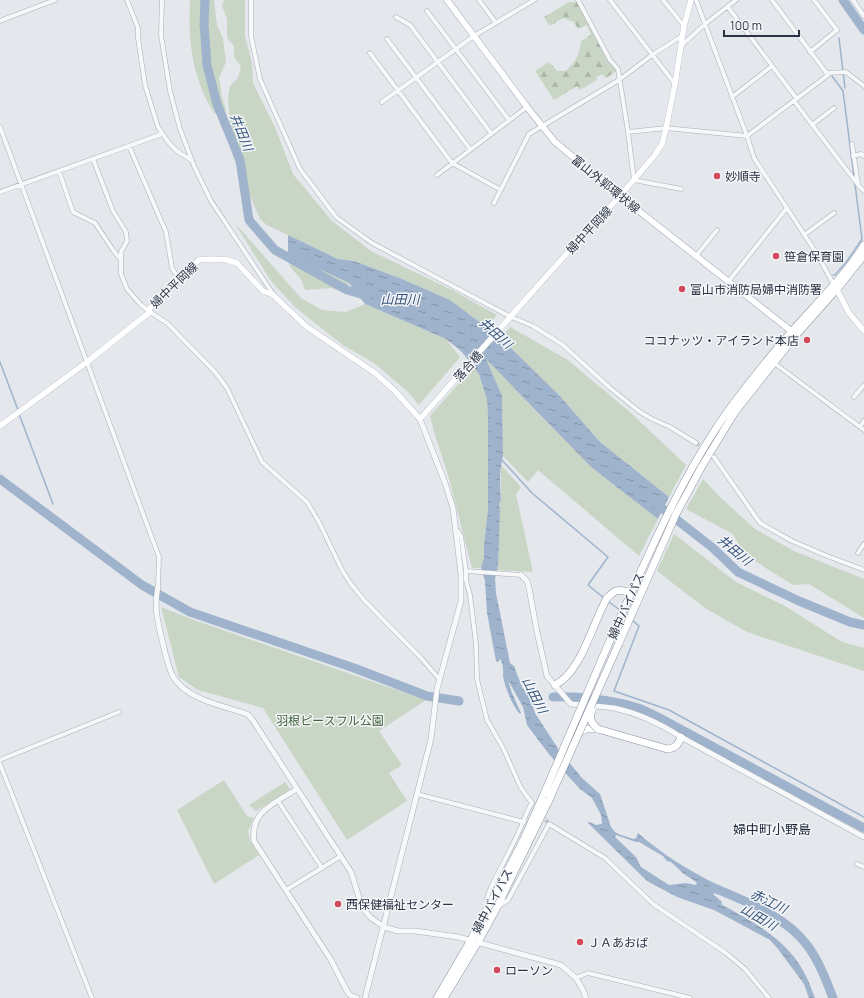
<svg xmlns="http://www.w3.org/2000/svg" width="864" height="998" viewBox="0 0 864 998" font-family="Manrope,'Noto Sans JP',sans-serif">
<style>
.green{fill:#c9d6c5}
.forest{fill:url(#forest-firs)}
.water{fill:url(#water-ripples);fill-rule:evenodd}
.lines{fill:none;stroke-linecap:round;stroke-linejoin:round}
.stream{stroke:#9fb4cc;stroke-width:1.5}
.river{stroke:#9fb4cc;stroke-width:9}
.minor-tunnel{stroke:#bfc3cb;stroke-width:4;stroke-dasharray:4 2;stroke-linecap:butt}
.minor-casing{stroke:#a9aeb7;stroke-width:5}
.tertiary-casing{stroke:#a9aeb7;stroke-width:6}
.secondary-casing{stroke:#a9aeb7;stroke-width:6}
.primary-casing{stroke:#a3abb8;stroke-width:7}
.trunk-casing{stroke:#8b94a3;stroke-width:8}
.minor{stroke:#f7f8fa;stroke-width:4}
.tertiary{stroke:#f7f8fa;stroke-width:5}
.secondary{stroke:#fff;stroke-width:5.5}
.primary{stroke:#fff;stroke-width:6}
.trunk{stroke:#fff;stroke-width:7}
.trunk-bridge-casing{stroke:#8b94a3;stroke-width:8;stroke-linecap:butt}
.trunk-bridge{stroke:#fff;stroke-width:7}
.poi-dot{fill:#d1495b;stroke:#f4f6f9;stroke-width:1.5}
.labels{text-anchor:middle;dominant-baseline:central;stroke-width:3;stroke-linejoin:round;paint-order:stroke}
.poi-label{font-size:12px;fill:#2b3445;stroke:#f4f6f9;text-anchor:start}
.street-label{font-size:12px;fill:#2b3445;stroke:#f4f6f9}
.park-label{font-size:12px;fill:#3f6138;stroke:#f4f6f9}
.water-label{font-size:13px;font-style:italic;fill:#34527a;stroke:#f4f6f9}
.neighbourhood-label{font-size:13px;fill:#1d2536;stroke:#f4f6f9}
</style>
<defs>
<pattern id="forest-firs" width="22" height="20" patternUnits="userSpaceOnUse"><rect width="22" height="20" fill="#c9d6c5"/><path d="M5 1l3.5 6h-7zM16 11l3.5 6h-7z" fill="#adb8ab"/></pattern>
<pattern id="water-ripples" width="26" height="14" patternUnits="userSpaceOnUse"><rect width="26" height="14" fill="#9fb4cc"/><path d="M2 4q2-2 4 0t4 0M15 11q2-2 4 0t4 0" fill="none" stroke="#8293a7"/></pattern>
</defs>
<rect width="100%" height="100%" fill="#e4e7ec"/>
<path class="green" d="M190,0H214L217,25L223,39L226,62L219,78L222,97L226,110L215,114C192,80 188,40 190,0Z
M224,0H245V36L252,63L253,83L275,127L293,174L332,221L371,251L454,291L497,315L486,327L450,300L402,279L354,261L338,259L267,225L260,219L233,157L228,98L230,86L238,78L241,66L234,57V46L227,38V19L222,6Z
M234,222L301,298L322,310L346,312L365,304L446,339L460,357L419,405L408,392L374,363L344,346L296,308L271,281Z
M288,260L319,269L349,283V285L336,290L331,288L306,290C303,287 303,285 302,281C298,274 289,269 288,260Z
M510,327L568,360L631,413L686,465L669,497L599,441L560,396L501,338Z
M485,358L591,467L658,519L639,556L538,470L528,482L503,456L502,396Z
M473,367L479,374L487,400L488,416V510L484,544V557L481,568H472L449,478L434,432L430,416Z
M501,465L521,487L516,494L533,572L497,570L500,511L499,502L501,501Z
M703,479L720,497L755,529L794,551L864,579V618L809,584L793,585L772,572L744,554L733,534L686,509Z
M674,534L736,582L785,606L842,642L864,648V671L747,632L705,608L657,571Z
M161,607L194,620L426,700L379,731L402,765L389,773L407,801L347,840L263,708L198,690L179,677Z
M224,780L247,816L254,818L248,831L250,841L259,855L214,884L177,810Z
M285,782L290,789L256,811L249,805Z"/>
<path class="forest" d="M569,2H578L616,65L617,71L606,78L602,74L596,77L597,80L580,90L577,86L554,100L535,71L549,62L557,71H565C575,63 580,54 581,41L591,35L587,25L578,29L574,22L563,18L550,26L544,17Z"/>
<path class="water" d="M288,235L338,259L354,261L402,279L450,300L501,338L560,396L599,441L669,497L658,519L591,467L486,359L502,396L503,456C499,471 500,486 501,501L499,503L500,511L498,566L495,579L496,593L510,663L514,666L522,687L530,698L535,713L559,750L582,778L600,794L611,827L615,832L621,835L634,839L636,838L638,833C662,854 688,870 716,884L712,892L713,894L722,902L721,904C755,923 790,941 807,978C810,984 812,991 815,998H809L804,984L778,949L770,940L714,910L677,897L647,881L588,823L589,822L596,825L601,824L602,823L601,815L592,798L580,789L568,776L548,753L527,725L523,707L508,680L512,693L521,713L520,714C514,708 506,690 504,681C502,673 505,667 500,659L498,662L496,661L487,613L485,581L481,568L484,557V544L488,510V416L487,400L479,374L462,352L446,339L365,304L349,283L319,269L288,260ZM616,835L636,842H639L663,856L667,861L671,862L684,874L696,882L697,884L695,885L686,883L669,885L641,867L636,857L615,837Z"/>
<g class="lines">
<path class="stream" d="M839,38L845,88
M832,76L843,91L854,177
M833,275H835L847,261L862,239L855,184
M0,362L18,410
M19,414L53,504
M501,459L532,493L608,557L588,585L604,598
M609,602L620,610
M632,620L639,626L614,691L669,710L864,817"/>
<path class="river" d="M205,0L204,24L207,65L217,104L240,160L249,220L275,250L347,290L368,296
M843,0L864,30
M0,479L142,585L190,612L354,668L427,696L459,701
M654,502L713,548L738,572L799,601L850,622L864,625
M553,697C577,696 615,700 638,708C649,712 659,718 669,723L864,828
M705,894L714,888C747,902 785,916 807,945C819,961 826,980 833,998"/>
<path class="minor-tunnel" d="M696,443L714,457
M542,815L549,824"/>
<g class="minor-casing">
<path id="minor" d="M127,0L138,28V38L145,85L158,127L169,143L177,151L191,160
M162,0L161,35L170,91L180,129L194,166L211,201L273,294
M251,0V36L260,79L300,169L336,217L372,243L511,317L533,326L563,345L609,387L640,412L652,419L670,427L696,443
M479,0L496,23
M578,0L610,60L618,69L628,132L634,180L681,189
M610,0L675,84
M663,0L684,26
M696,0L747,136L754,158L817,254L834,285
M853,0L864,16
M728,7L797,99
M427,11L509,120
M396,17L410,25L491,133
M0,21L55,0
M387,39L470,149
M681,46L705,24L736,0
M810,52L837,30L814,0
M370,53L452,163L501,190
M826,73L846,72L864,86
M732,97L772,66
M794,101L859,186L864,191
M382,102L474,36L534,0
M812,125L834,108
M0,127L159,557L158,586
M628,132L666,128L747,136L828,75L772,0
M852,144L858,184
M129,146L166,232L172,268L179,279
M853,156L861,154L864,156
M93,159L113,211L126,232L127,241L121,252V274L127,289L141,305L148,310
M59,171L73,212L95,223L113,250L121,260
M437,175L527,107
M0,192L162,134
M494,203L529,134L619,80L652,55L682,36
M804,235L834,213
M696,256L717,230
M728,282L786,209
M150,312L167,323L215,372L227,388L262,462L307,502L319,522L342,570L351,584L364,600L421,658L440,680
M774,363L864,430
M854,397L864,385
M860,427L864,421
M714,457L760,523L792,541L827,556L864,570
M457,530L461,536L466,571L521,575
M858,553L864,544
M466,571V580L470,595L476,644L477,679L487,720L503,748L521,788L532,803C526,811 524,822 519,831C510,852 498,872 489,892L487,899L490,903
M0,760L119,712
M0,764L92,998
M417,794L524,822
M278,801L322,868
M857,864L864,867
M286,890L341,856
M499,906L508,900L549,824L605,858L653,904L726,953L745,969L769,998
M576,978L588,973L690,998"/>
</g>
<g class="tertiary-casing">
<path id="tertiary" d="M521,575L527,581L529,588L537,632L547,676L571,704C585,705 600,706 614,708C638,713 661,724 681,737L864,837
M158,586C154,609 157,618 162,640C165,651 168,669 174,678C188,700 224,706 247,714L252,719L351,872L362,907L370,917L384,927L398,931H415L458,937L561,965L576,978L583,990L586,998
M297,789C275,803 250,811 254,841L331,960L347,991L350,995L357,998
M365,998L431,739L437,689L461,601V574L453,508L445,483L420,419"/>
</g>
<g class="secondary-casing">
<path id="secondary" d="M835,286L849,313L864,331
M0,426L87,362L150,312L148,310L199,260L212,259L227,260L237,263L263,291L273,295L307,327L375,373L394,390L420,419L550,272L620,196L655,155L662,144L666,128L675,84L684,26L691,0"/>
</g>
<g class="primary-casing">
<path id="primary" d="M447,0L527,107L555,142L620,196L795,334"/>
</g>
<g class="trunk-casing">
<path id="trunk" d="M611,638C646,560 680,478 730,408C750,381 771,355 793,330C817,303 845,276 864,245
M619,643L676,514L702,466L735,412L796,335L837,289L864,255
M555,685C581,673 593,622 607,598C619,586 618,592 632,591
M578,733L586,729H598L667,749C676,748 678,745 681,737
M437,998L471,940L523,841L544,794
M444,998L478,942L496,909L549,800"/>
</g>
<use href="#minor" class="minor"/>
<use href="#tertiary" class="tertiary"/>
<use href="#secondary" class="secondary"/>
<use href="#primary" class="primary"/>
<use href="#trunk" class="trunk"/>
<g class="trunk-bridge-casing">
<path id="trunk-bridge" d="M592,710C589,719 591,723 598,729
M544,794L611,638
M549,800L619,643"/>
</g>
<use href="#trunk-bridge" class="trunk-bridge"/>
</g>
<g class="poi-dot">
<circle cx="717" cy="176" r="4"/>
<circle cx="776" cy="256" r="4"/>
<circle cx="682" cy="289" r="4"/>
<circle cx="807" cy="340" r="4"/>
<circle cx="338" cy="904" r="4"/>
<circle cx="580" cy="942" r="4"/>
<circle cx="497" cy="970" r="4"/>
</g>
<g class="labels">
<g class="poi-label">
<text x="725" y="176">妙順寺</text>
<text x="784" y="256">笹倉保育園</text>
<text x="690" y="289">富山市消防局婦中消防署</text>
<text x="799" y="340" text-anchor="end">ココナッツ・アイランド本店</text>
<text x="346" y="904">西保健福祉センター</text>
<text x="588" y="942">ＪＡあおば</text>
<text x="505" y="970">ローソン</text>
</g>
<g class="street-label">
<text transform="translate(606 184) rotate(39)">富山外郭環状線</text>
<text transform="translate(589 230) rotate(-47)">婦中平岡線</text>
<text transform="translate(174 285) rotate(-44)">婦中平岡線</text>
<text transform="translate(468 366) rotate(-48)">落合橋</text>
<text transform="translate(626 606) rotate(-66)">婦中バイパス</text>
<text transform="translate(492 901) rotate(-62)">婦中バイパス</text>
</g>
<g class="park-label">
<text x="330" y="720">羽根ピースフル公園</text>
</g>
<g class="water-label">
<text transform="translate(242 132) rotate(68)">井田川</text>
<text x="400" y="299">山田川</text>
<text transform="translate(496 333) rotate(42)">井田川</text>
<text transform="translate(735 550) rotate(40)">井田川</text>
<text transform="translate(535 695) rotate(63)">山田川</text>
<text transform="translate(769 901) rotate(26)">赤江川</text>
<text transform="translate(759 917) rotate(30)">山田川</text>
</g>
<g class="neighbourhood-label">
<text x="772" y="829">婦中町小野島</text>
</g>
</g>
<path d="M724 30v6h75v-6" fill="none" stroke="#2b3445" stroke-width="2"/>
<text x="730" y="30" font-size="12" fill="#2b3445" stroke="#f4f6f9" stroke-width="3" paint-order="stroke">100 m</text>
</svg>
